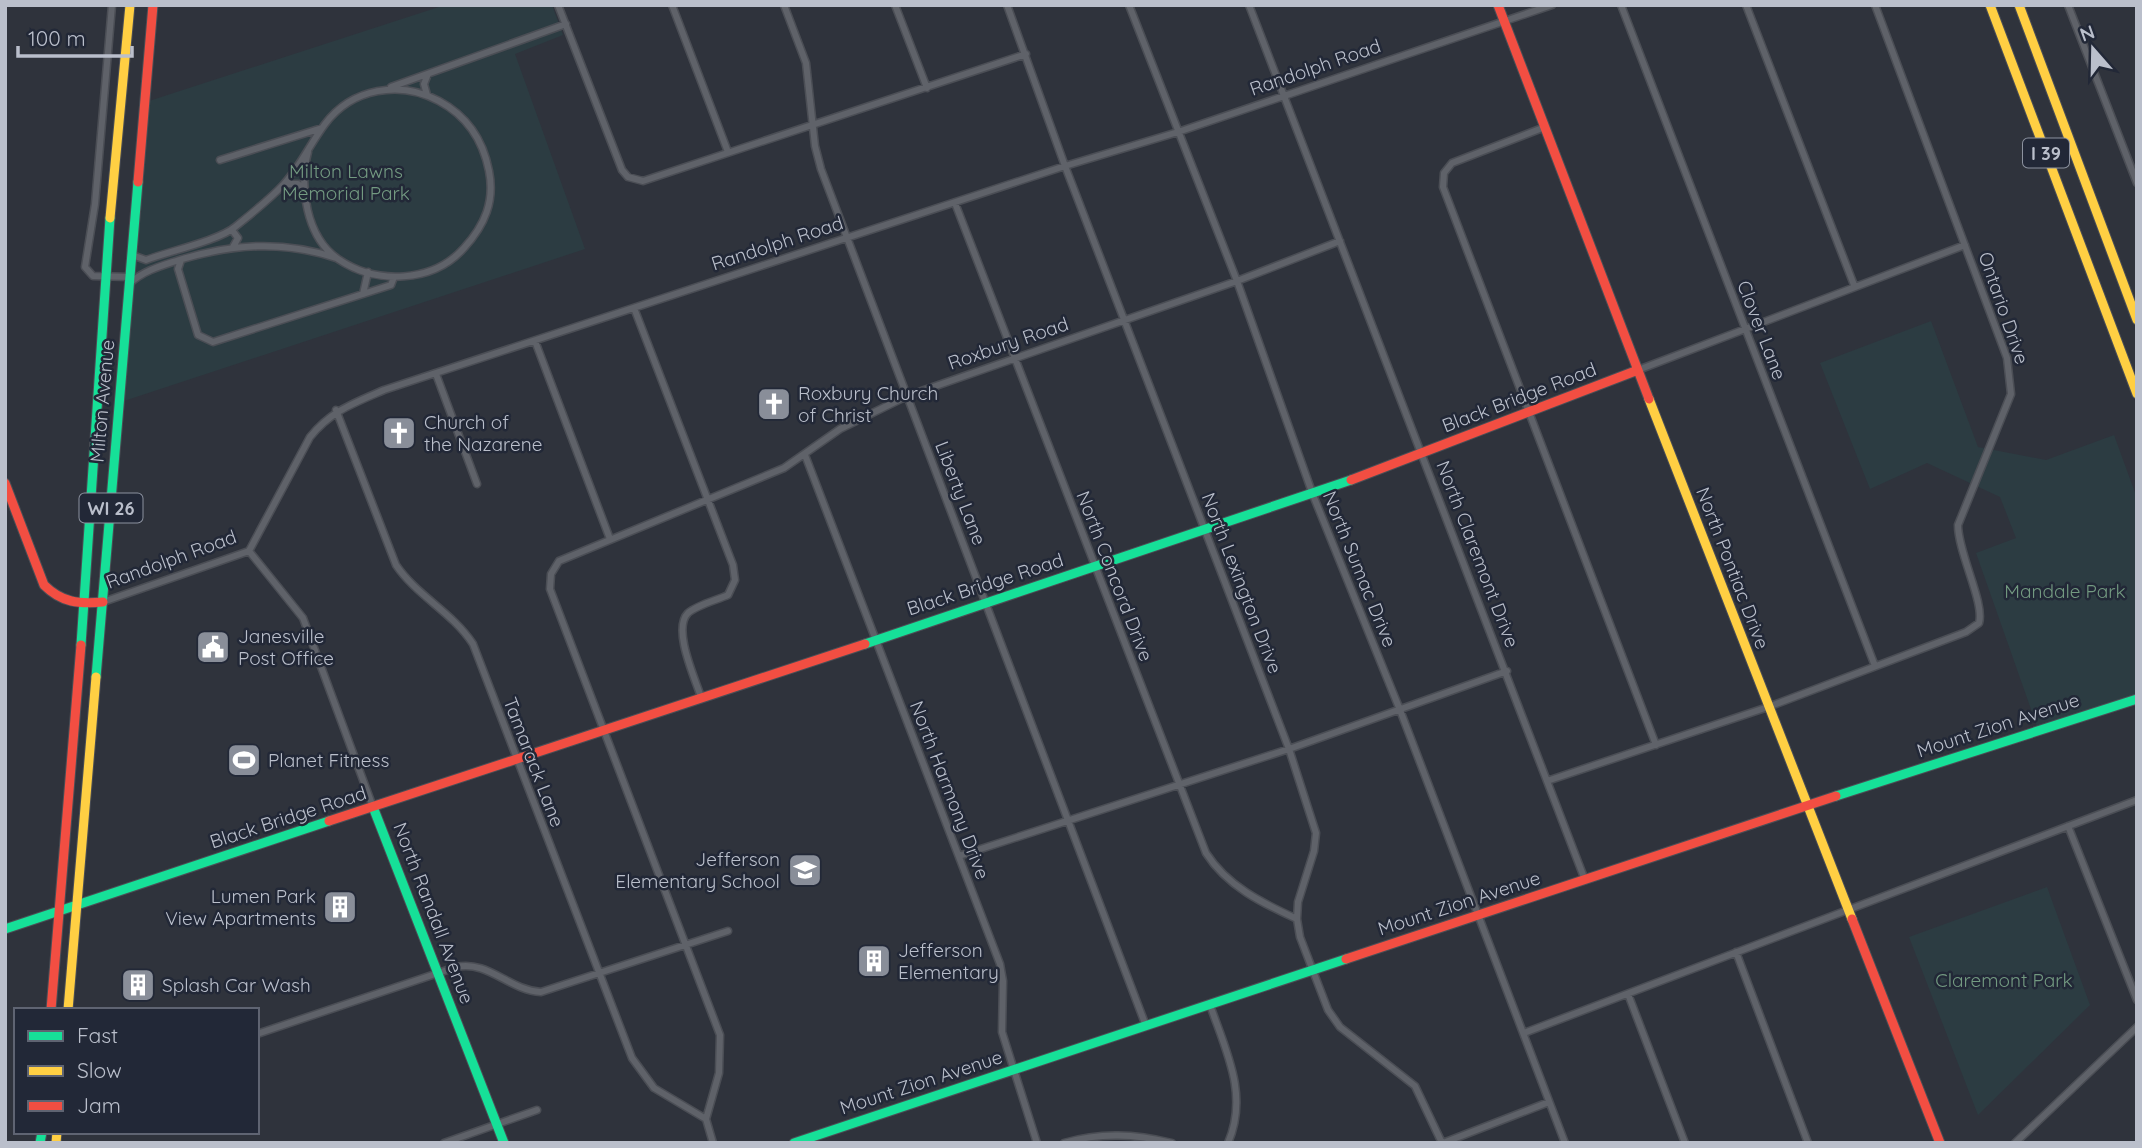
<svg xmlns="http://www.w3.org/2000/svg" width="2142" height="1148" viewBox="0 0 2142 1148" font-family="Quicksand,sans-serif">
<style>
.green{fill:#2c3c42}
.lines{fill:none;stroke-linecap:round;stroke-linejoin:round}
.street-casing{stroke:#4b4e55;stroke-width:9}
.fast-casing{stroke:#4b4e55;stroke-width:11}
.slow-casing{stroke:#4b4e55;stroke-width:11}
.jam-casing{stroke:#4b4e55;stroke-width:11}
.street{stroke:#5f6269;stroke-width:6}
.fast{stroke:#16e098;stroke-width:9}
.slow{stroke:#ffcf43;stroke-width:9}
.jam{stroke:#f24e42;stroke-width:9}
.labels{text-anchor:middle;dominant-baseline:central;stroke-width:5;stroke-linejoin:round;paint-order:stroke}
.shield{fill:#222837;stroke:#8c929f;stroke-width:2}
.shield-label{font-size:18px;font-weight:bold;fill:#babfcb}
.street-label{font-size:19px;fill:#babfcb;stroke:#222837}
.park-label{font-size:19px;fill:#739a81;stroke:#222837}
.poi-label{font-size:19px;fill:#babfcb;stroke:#222837;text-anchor:start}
</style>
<rect width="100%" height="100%" fill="#2f333c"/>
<path class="green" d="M445,5H552L563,35L515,54L585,249L124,401L149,101Z
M1931,321L1978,447L2046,460L2114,435L2137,498V699L2038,729L1976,553L2016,538L2000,497L1927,463L1870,489L1820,363Z
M2047,887L2090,1005L1978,1115L1909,937Z"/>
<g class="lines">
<g class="street-casing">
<path id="street" d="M112,5L95,204L85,267L93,276L130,277
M558,5L622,170L628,177L643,181L1026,54
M672,5L728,152
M784,5L806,63L815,146L821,169L1146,1026
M895,5L927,88
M1007,5L1065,166L1289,749L1316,833L1314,851L1298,902L1297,919L1300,937L1328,1010L1340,1027L1415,1086L1442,1143
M1129,5L1237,281L1313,495L1400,710L1565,1143
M1249,5L1585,880
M1621,5L1875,666
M1746,5L1854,285
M2068,5L2137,183
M391,87L566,24
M427,95L424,84L428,74
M1545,127L1452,163L1444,173L1443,187L1656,745
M220,160L322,128
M284,184H298L304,189
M955,203L1206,853C1227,886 1262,903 1297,919
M232,230L238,238L233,247
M132,255L146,260C167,252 220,240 235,227C251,214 269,200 283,185C300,167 310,144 325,124C352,88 400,80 439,101C467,116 483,140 489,171C495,201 485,225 464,248C433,283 376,285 338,259C306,237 299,186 308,152
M181,260L178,269L198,335L213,342L391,285L394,277
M130,283C145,270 161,266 179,260C232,244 283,240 336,258
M363,294L368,272
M634,308L733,565L735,580L728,595C717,600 697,605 688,613C672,629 695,678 701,697
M535,341L610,539
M1638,370L1965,245
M436,374L477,484
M336,410L396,565C417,596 452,612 473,644L632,1058L654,1088L706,1119
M805,455L1000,964L1003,981L1002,1032L1037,1143
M249,551L303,618L373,807
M103,602L249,551L310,437C331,411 354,403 384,390L1065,166L1178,132L1552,5
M1547,781L1768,707L1966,632L1979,623C1985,603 1958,553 1958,525L2011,394L2007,358L1875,5
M2068,826L2137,1000
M959,856L1289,749L1507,671
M1736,952L1808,1143
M1628,994L1685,1143
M1210,1005C1226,1051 1249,1095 1228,1143
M1524,1033L2137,800
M257,1034L456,967C489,960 508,990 541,992L728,931
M444,1143L537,1110
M713,1143L706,1119L719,1073L720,1035L550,589L551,574L559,561L784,468L840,429L907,396L1237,281L1340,241
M1064,1143C1101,1132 1135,1134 1172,1143
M1443,1143L1549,1102
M2015,1143L2137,1027"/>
</g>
<g class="fast-casing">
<path id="fast" d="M865,644L1351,480
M81,645L110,218
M96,677L138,182
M1836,796L2137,699
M373,807L504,1143
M5,929L329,821
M40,1143L42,1132
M794,1143L1346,959"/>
</g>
<g class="slow-casing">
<path id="slow" d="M1990,5L2137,394
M2019,5L2137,320
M110,218L130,5
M1649,399L1852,919
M68,1010L96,677
M56,1143L57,1132"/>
</g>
<g class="jam-casing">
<path id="jam" d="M1498,5L1649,399
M138,182L153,5
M1351,480L1638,370
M5,483L44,585C62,603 79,604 103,602
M329,821L865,644
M1852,919L1940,1143
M1346,959L1836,796
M51,1010L81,645"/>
</g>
<use href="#street" class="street"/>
<use href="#fast" class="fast"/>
<use href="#slow" class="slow"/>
<use href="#jam" class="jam"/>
</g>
<defs>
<g id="church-square" transform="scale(1.75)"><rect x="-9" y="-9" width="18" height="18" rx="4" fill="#898e99" stroke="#222837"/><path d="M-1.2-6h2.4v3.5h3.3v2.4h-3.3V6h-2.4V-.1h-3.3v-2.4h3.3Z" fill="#fff"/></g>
<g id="civic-square" transform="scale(1.75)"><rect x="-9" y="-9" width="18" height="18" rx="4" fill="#898e99" stroke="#222837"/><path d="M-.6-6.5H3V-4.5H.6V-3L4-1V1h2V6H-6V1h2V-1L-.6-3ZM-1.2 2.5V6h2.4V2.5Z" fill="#fff"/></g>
<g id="stadium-square" transform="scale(1.75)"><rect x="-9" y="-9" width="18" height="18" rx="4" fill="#898e99" stroke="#222837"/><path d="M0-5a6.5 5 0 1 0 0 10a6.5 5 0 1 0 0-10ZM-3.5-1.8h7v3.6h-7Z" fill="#fff"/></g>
<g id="school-square" transform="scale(1.75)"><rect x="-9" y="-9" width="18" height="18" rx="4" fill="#898e99" stroke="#222837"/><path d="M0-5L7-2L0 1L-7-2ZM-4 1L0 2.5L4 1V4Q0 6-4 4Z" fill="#fff"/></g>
<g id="building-square" transform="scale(1.75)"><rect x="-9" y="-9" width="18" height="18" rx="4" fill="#898e99" stroke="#222837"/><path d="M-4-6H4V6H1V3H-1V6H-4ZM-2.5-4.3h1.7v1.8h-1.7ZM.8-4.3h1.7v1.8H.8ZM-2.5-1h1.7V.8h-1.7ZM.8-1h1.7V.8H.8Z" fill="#fff"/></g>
</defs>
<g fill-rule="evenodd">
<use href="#church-square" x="774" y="404"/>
<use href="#church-square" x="399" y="433"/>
<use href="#civic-square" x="213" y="647"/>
<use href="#stadium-square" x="244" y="760"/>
<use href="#school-square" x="805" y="870"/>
<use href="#building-square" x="340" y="907"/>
<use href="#building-square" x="874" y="961"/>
<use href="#building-square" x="138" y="985"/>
</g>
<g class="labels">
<g class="shield">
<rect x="2023" y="138.5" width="46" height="29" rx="5"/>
<rect x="79.5" y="493.5" width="63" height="29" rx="5"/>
</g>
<g class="shield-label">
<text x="2046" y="153">I 39</text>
<text x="111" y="508">WI 26</text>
</g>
<g class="street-label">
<text transform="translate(1315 67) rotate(-19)">Randolph Road</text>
<text transform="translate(777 243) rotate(-18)">Randolph Road</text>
<text transform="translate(2004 308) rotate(71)">Ontario Drive</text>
<text transform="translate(1762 330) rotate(69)">Clover Lane</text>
<text transform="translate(1008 343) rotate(-19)">Roxbury Road</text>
<text transform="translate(1519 397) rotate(-21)">Black Bridge Road</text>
<text transform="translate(102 401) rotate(-85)">Milton Avenue</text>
<text transform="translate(961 493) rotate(69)">Liberty Lane</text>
<text transform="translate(1478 554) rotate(69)">North Claremont Drive</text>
<text transform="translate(171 559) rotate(-20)">Randolph Road</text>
<text transform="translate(1733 568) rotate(69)">North Pontiac Drive</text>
<text transform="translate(1360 569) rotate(68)">North Sumac Drive</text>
<text transform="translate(1115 576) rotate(69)">North Concord Drive</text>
<text transform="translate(1242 583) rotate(69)">North Lexington Drive</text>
<text transform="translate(985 584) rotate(-18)">Black Bridge Road</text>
<text transform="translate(1998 725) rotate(-18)">Mount Zion Avenue</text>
<text transform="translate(534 762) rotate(69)">Tamarack Lane</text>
<text transform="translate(950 790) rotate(69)">North Harmony Drive</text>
<text transform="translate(288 817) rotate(-18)">Black Bridge Road</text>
<text transform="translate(1459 903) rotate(-18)">Mount Zion Avenue</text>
<text transform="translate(434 913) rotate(69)">North Randall Avenue</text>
<text transform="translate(921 1082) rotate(-18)">Mount Zion Avenue</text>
</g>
<g class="park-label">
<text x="346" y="171">Milton Lawns<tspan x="346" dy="22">Memorial Park</tspan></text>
<text x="2065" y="591">Mandale Park</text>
<text x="2004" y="980">Claremont Park</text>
</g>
<g class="poi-label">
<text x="798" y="393">Roxbury Church<tspan x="798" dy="22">of Christ</tspan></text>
<text x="424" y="422">Church of<tspan x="424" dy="22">the Nazarene</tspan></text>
<text x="238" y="636">Janesville<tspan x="238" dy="22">Post Office</tspan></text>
<text x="268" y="760">Planet Fitness</text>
<text x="780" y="859" text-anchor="end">Jefferson<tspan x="780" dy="22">Elementary School</tspan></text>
<text x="316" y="896" text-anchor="end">Lumen Park<tspan x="316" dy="22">View Apartments</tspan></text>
<text x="898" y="950">Jefferson<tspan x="898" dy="22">Elementary</tspan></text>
<text x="162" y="985">Splash Car Wash</text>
</g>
</g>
<rect width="2142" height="1148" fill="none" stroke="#babfcb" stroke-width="14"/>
<rect x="14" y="1008" width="245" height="126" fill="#222837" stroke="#5f6472" stroke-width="2"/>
<rect x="28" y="1031" width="35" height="10" fill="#16e098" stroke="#5f6472" stroke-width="2"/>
<text x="77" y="1043" font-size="21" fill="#babfcb">Fast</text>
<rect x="28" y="1066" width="35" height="10" fill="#ffcf43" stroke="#5f6472" stroke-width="2"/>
<text x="77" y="1078" font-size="21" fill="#babfcb">Slow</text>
<rect x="28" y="1101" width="35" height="10" fill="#f24e42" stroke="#5f6472" stroke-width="2"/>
<text x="77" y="1113" font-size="21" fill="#babfcb">Jam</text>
<g transform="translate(2093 49) rotate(340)" stroke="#222837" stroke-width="5" paint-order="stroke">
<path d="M0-5L12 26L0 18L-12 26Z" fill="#babfcb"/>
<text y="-10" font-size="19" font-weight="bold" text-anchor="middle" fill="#babfcb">N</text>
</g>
<path d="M18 46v10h114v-10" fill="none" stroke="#babfcb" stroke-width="3.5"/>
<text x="28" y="46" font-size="21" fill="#babfcb" stroke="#222837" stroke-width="5" paint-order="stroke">100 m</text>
</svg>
